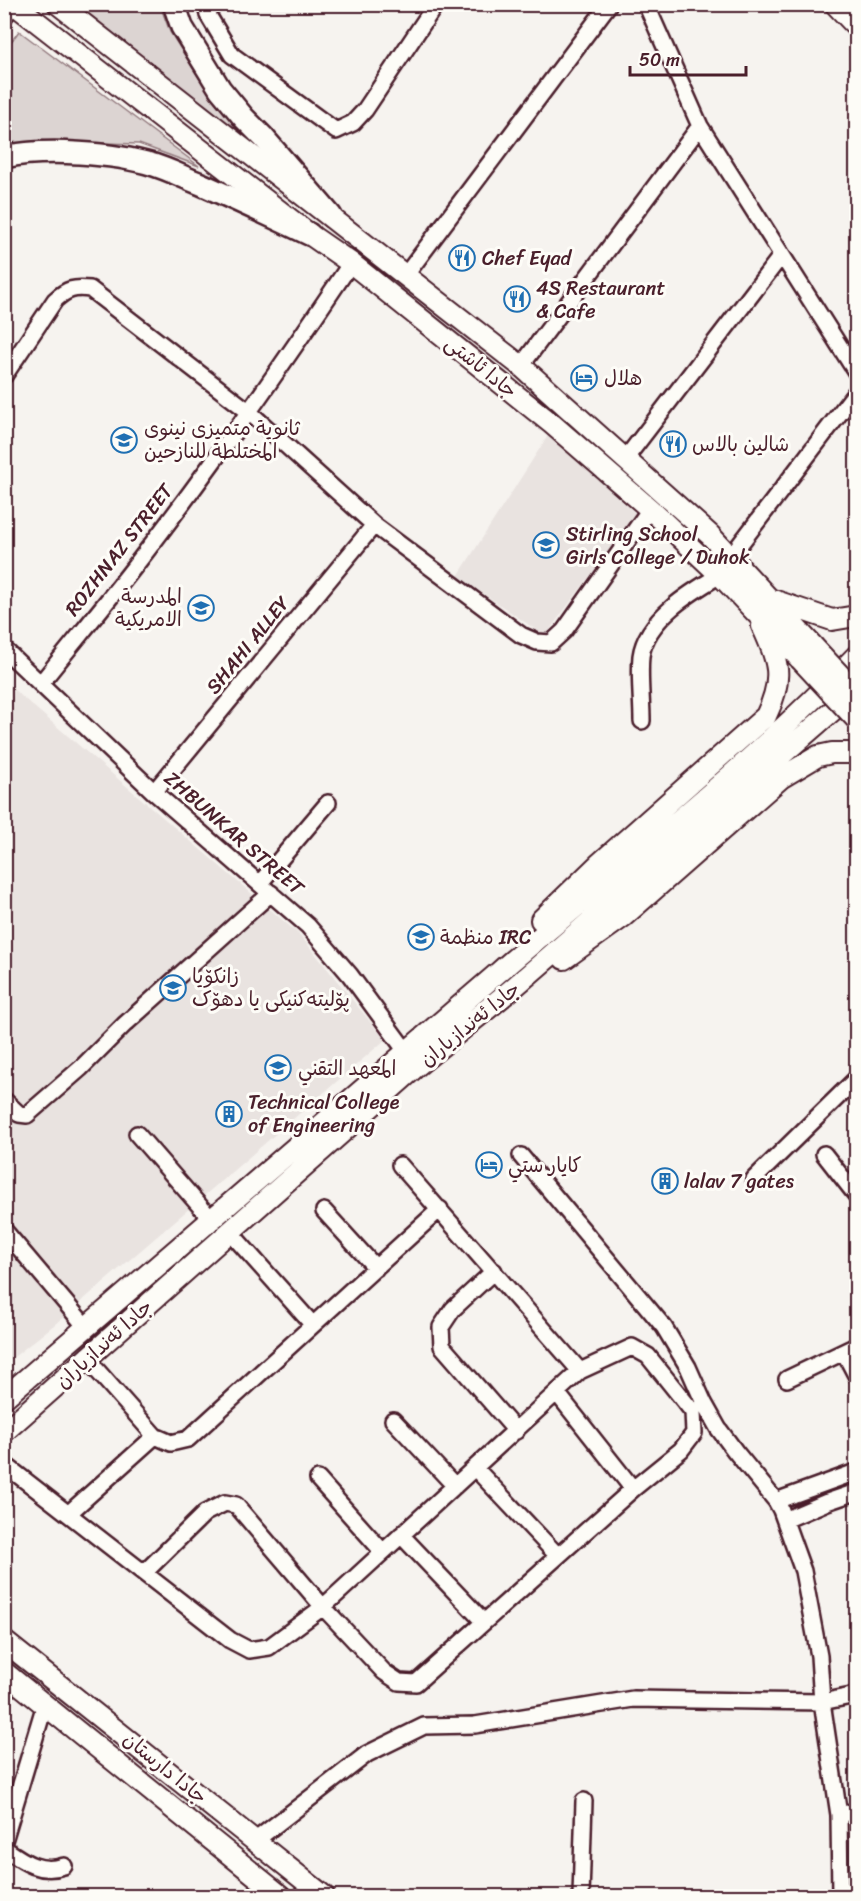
<svg xmlns="http://www.w3.org/2000/svg" width="861" height="1901" viewBox="0 0 861 1901" font-family="Sriracha,'Playpen Sans Arabic',sans-serif">
<style>
.built{fill:#e9e3e0}
.green{fill:#dcd4d2;stroke:#937a7e;stroke-width:1.5}
.lines{fill:none;stroke-linecap:round;stroke-linejoin:round}
.minor-casing{stroke:#4a1f2b;stroke-width:20}
.major-casing{stroke:#4a1f2b;stroke-width:24}
.highway-casing{stroke:#4a1f2b;stroke-width:26}
.minor{stroke:#fdfcf7;stroke-width:15}
.major{stroke:#fdfcf7;stroke-width:20}
.highway{stroke:#fdfcf7;stroke-width:21}
.major-bridge-casing{stroke:#4a1f2b;stroke-width:24;stroke-linecap:butt}
.major-bridge{stroke:#fdfcf7;stroke-width:20}
.labels{text-anchor:middle;dominant-baseline:central;stroke-width:6;stroke-linejoin:round;paint-order:stroke}
.poi-label{font-size:20px;fill:#4a1f2b;stroke:#fdfcf7;text-anchor:start}
.street-label{font-size:20px;fill:#4a1f2b;stroke:#fdfcf7}
</style>
<rect width="100%" height="100%" fill="#f6f3ef"/>
<filter id="ink" filterUnits="userSpaceOnUse"><feTurbulence type="fractalNoise" baseFrequency=".0167" numOctaves="2"/><feDisplacementMap in="SourceGraphic" scale="12" xChannelSelector="R" yChannelSelector="G"/><feConvolveMatrix kernelMatrix="1 2 1 2 8 2 1 2 1" color-interpolation-filters="sRGB"/></filter>
<g filter="url(#ink)">
<path class="built" d="M549,434L636,514L545,636L458,576Z
M5,682L300,935L385,1040L54,1325L5,1364Z"/>
<path class="green" d="M78,5H160L170,32L203,84L245,138Z
M19,31L199,166L139,144L31,141L5,146V50Z"/>
<g class="lines">
<g class="minor-casing">
<path id="minor" d="M206,4L208,15L232,55L336,131L353,123L365,110L436,4
M646,4L700,126L856,372
M405,276L609,4
M521,366L700,126
M4,376L55,300C67,289 74,287 90,289L248,411L374,525L521,635L537,642L551,643L564,631L650,509
M626,458L781,256
M731,556L856,392
M4,649L154,792L308,926L350,975L411,1058
M41,683C72,644 104,606 135,566C211,468 282,366 351,263
M642,721C642,700 639,677 641,656C646,619 691,592 720,575
M154,792L374,525
M260,883L328,803
M4,1100L19,1114L27,1115L81,1068L124,1025L271,893
M137,1134L212,1220
M824,1154L856,1195
M521,1156L664,1327L688,1367L704,1403L718,1428L735,1451L776,1501L781,1510L803,1571L819,1656L822,1702L839,1815L840,1896
M754,1179L856,1079
M324,1211L376,1268
M4,1230L86,1327
M230,1232L313,1325
M494,1271L453,1309L441,1327L442,1346L516,1431
M844,1352L856,1375
M87,1359L155,1436L171,1443L188,1439L440,1209
M787,1379L856,1346
M557,1393L633,1489
M393,1420L455,1486
M4,1464L230,1640L249,1650L269,1647L323,1607L580,1371L400,1165
M475,1468L558,1556
M318,1479L383,1552
M776,1501L856,1472
M68,1514L155,1436
M785,1520L827,1502L856,1492
M401,1535L484,1622
M144,1573L205,1513L225,1503L236,1505L323,1607L384,1672L399,1682L416,1683L633,1489L681,1450L694,1433L693,1412L648,1356L632,1347L580,1371
M839,1815L856,1811
M256,1840L367,1754L424,1726L475,1725L633,1699L822,1702L856,1695
M4,1841L45,1704
M4,1848C24,1862 40,1874 64,1866
M581,1896L584,1801"/>
</g>
<g class="major-casing">
<path id="major" d="M14,4L309,234L351,263L552,424L650,509L720,575L800,659
M58,4L521,366L710,535L813,646
M835,4L856,26
M773,600L832,620L856,616
M541,920L600,863L766,716C784,678 779,662 762,626
M564,959L624,916L781,778L818,756L832,753H856
M4,1398C169,1255 334,1113 499,972C620,868 746,770 856,656
M4,1432L417,1066L512,989L853,693
M4,1641L324,1896
M4,1672L281,1896"/>
</g>
<g class="highway-casing">
<path id="highway" d="M174,4L182,27L220,89L244,118L263,137L331,216
M4,12L10,4
M4,157C45,148 114,153 154,165C170,170 185,178 201,184C237,200 273,217 309,234"/>
</g>
<use href="#minor" class="minor"/>
<use href="#major" class="major"/>
<use href="#highway" class="highway"/>
<g class="major-bridge-casing">
<path id="major-bridge" d="M813,646L856,692
M800,659L856,719"/>
</g>
<use href="#major-bridge" class="major-bridge"/>
</g>
</g>
<defs>
<g id="restaurant-ring" transform="scale(1.35)"><circle r="9.5" fill="#fdfcf7" stroke="#1f6fb2" stroke-width="1.5"/><path d="M-5-6h1v4h1v-4h1v4h1v-4h1v5L-1.5 .5V6h-2V.5L-5-1ZM5-6V6H3V1.5H1.5Q1.5-4 5-6Z" fill="#1f6fb2"/></g>
<g id="hotel-ring" transform="scale(1.35)"><circle r="9.5" fill="#fdfcf7" stroke="#1f6fb2" stroke-width="1.5"/><path d="M-6-4.5h1.5V1H6V5H4.5V3h-9V5H-6ZM-4 0a1.8 1.8 0 1 1 3.6 0ZM.5 0V-2.5h3Q6-2.5 6 0Z" fill="#1f6fb2"/></g>
<g id="school-ring" transform="scale(1.35)"><circle r="9.5" fill="#fdfcf7" stroke="#1f6fb2" stroke-width="1.5"/><path d="M0-5L7-2L0 1L-7-2ZM-4 1L0 2.5L4 1V4Q0 6-4 4Z" fill="#1f6fb2"/></g>
<g id="university-ring" transform="scale(1.35)"><circle r="9.5" fill="#fdfcf7" stroke="#1f6fb2" stroke-width="1.5"/><path d="M0-5L7-2L0 1L-7-2ZM-4 1L0 2.5L4 1V4Q0 6-4 4Z" fill="#1f6fb2"/></g>
<g id="building-ring" transform="scale(1.35)"><circle r="9.5" fill="#fdfcf7" stroke="#1f6fb2" stroke-width="1.5"/><path d="M-4-6H4V6H1V3H-1V6H-4ZM-2.5-4.3h1.7v1.8h-1.7ZM.8-4.3h1.7v1.8H.8ZM-2.5-1h1.7V.8h-1.7ZM.8-1h1.7V.8H.8Z" fill="#1f6fb2"/></g>
</defs>
<g fill-rule="evenodd">
<use href="#restaurant-ring" x="462" y="258"/>
<use href="#restaurant-ring" x="517" y="299"/>
<use href="#hotel-ring" x="584" y="378"/>
<use href="#school-ring" x="124" y="440"/>
<use href="#restaurant-ring" x="673" y="444"/>
<use href="#school-ring" x="546" y="545"/>
<use href="#school-ring" x="201" y="608"/>
<use href="#school-ring" x="421" y="937"/>
<use href="#university-ring" x="173" y="988"/>
<use href="#university-ring" x="278" y="1068"/>
<use href="#building-ring" x="229" y="1114"/>
<use href="#hotel-ring" x="489" y="1165"/>
<use href="#building-ring" x="665" y="1181"/>
</g>
<g class="labels">
<g class="poi-label">
<text x="482" y="258">Chef Eyad</text>
<text x="536" y="288">4S Restaurant<tspan x="536" dy="23">&amp; Cafe</tspan></text>
<text x="604" y="378">هلال</text>
<text x="144" y="428">ثانوية متميزي نينوى<tspan x="144" dy="23">المختلطة للنازحين</tspan></text>
<text x="692" y="444">شالين بالاس</text>
<text x="566" y="534">Stirling School<tspan x="566" dy="23">Girls College / Duhok</tspan></text>
<text x="182" y="596" text-anchor="end">المدرسة<tspan x="182" dy="23">الامريكية</tspan></text>
<text x="440" y="937">منظمة IRC</text>
<text x="192" y="976">زانکۆیا<tspan x="192" dy="23">پۆلیتەکنیکی یا دهۆک</tspan></text>
<text x="298" y="1068">المعهد التقني</text>
<text x="248" y="1102">Technical College<tspan x="248" dy="23">of Engineering</tspan></text>
<text x="508" y="1165">كايار ستي</text>
<text x="684" y="1181">lalav 7 gates</text>
</g>
<g class="street-label">
<text transform="translate(481 367) rotate(39)">جادا ئاشتی</text>
<text transform="translate(119 550) rotate(-52)">ROZHNAZ STREET</text>
<text transform="translate(248 645) rotate(-51)">SHAHI ALLEY</text>
<text transform="translate(234 833) rotate(41)">ZHBUNKAR STREET</text>
<text transform="translate(470 1024) rotate(-39)">جادا ئەندازیاران</text>
<text transform="translate(104 1344) rotate(-42)">جادا ئەندازیاران</text>
<text transform="translate(165 1768) rotate(39)">جادا دارستان</text>
</g>
</g>
<rect width="861" height="1901" fill="none" stroke="#fdfcf7" stroke-width="24"/>
<rect x="12" y="12" width="837" height="1877" fill="none" stroke="#4a1f2b" stroke-width="2" filter="url(#ink)"/>
<path d="M630 66v9h116v-9" fill="none" stroke="#4a1f2b" stroke-width="3"/>
<text x="639" y="66" font-size="18" fill="#4a1f2b" stroke="#fdfcf7" stroke-width="4.5" paint-order="stroke">50 m</text>
</svg>
